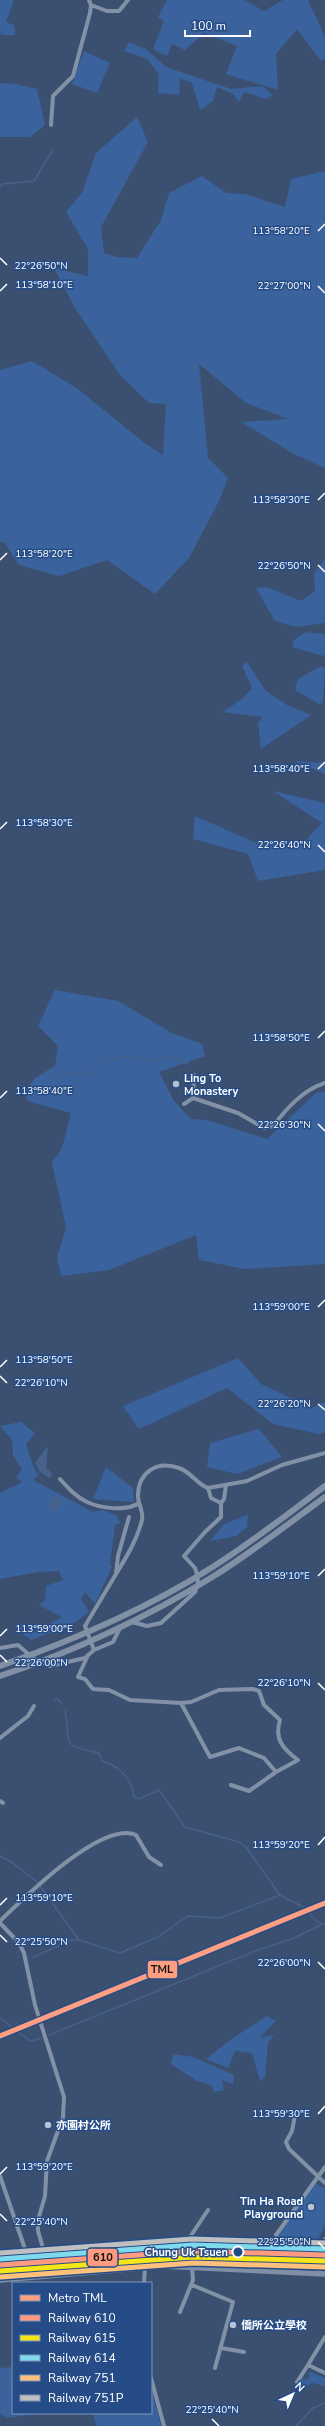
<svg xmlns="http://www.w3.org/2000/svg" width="325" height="2426" viewBox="0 0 325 2426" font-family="'Nunito Sans','Noto Sans SC',sans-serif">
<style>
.green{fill:#3a629c}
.water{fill:#46618a}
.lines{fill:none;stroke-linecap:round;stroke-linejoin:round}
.stream{stroke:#46618a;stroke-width:1.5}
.minor{stroke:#8291a6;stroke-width:4}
.major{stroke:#818fa4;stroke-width:5.5}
.highway-bridge{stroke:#8290a5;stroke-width:6}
.rail-1-casing{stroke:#254c87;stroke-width:8}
.rail-2-casing{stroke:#254c87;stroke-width:8}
.rail-3-casing{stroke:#254c87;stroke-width:8}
.rail-4-casing{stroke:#254c87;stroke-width:8}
.rail-5-casing{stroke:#254c87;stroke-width:8}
.rail-1{stroke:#ff9b80;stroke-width:5}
.rail-2{stroke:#f4e619;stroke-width:5}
.rail-3{stroke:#80daed;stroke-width:5}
.rail-4{stroke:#fec07b;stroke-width:5}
.rail-5{stroke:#bfbfbf;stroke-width:5}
.metro-1-casing{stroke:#254c87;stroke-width:8}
.metro-1{stroke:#ff9e80;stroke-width:5}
.ticks{fill:none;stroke:#fff;stroke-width:1.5}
.poi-dot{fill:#bac2cd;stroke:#254c87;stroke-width:1.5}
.stop-dot{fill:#254c87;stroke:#fff;stroke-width:2}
.labels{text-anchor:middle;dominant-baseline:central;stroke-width:3;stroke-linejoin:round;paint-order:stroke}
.poi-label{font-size:11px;font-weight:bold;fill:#fff;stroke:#254c87;text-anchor:start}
.stop-label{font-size:11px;font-weight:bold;fill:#fff;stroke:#254c87;text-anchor:end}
.ticks-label{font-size:10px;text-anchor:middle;fill:#fff;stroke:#254c87;stroke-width:3;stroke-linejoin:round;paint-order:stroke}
.line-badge{stroke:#254c87;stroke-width:1.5}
.pale-badge-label{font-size:11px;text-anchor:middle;font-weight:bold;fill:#111}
</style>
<rect width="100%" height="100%" fill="#3b5071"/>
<path class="green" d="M0,0H14L6,22L14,25L15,35H2L3,30L0,35Z
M167,0H244L264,11L283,0H308L325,37V59L321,61L297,29L276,54L278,90L226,74L237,46L204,33L185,50L172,44L167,56L153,49L164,21L158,17Z
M129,42L147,50L166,67L231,89L262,86L273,95L266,99L244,92L239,102L233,94L217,87L213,101L200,110L192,83L180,78L179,95L158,93L159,74L147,59L124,51Z
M84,51L110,63L97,93L72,84Z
M0,83L15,84L37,89L45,125L30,137H0Z
M137,117L148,142L101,227L104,253L116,257L137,258L161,220L169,193L202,176L226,193L245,194L285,207L291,179L325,171V468L294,454L241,422L288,419L246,403L199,364L208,458L228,478L220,499L189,558L155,594L107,560L59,576L19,565L4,542H0V370L32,361L78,389L142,441L163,455L166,404L149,403L120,375L75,308L54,268L88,276V249L66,212L82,193L96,153Z
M325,559V623L296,627L275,621L256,588L267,587L301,601L315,591L314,573Z
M305,632L325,634V654L323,656L292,647L294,640Z
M247,662L266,691L287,705L311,715L261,749L258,723L263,717L223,712L243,698L252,688L242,666Z
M321,666L325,668L323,703L319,704L295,690L298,679Z
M295,761L325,763V774Z
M273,791L325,803V870L258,881L248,854L193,839L195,816L261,845L305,841L322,823Z
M55,990L118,1001L172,1033L202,1044L205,1056L159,1072L174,1101L191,1119L207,1120L267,1139L316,1093L325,1091V1264L245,1269L199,1260L196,1235L109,1270L61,1276L57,1258L66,1227L52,1163L62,1148L71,1113L28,1101L25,1092L35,1078L55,1066L58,1046L38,1026Z
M238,1358L261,1384L312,1408L325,1402V1432L319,1434L273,1424L227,1388L139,1429L123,1406Z
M21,1422L35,1433L26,1444L34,1468L38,1475L33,1480L93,1512L103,1510L116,1515L120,1523L115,1525L110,1564L112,1567L95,1604L85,1592L81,1599L89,1612L73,1624L31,1640L16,1629L22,1624L33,1633L62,1617L39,1605L45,1600L46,1586L63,1580L59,1571L38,1572L0,1579V1493L23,1482L16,1478L22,1469L13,1456L12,1440L0,1426Z
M259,1429L282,1457L237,1474L207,1467L210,1443Z
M106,1467L133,1488L134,1502L93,1499Z
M248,1514L247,1527L236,1536L210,1541L223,1525Z
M267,2016L276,2021L259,2038L274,2035L268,2043L265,2077L260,2081L252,2053L235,2051L228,2068L206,2059L230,2040Z
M173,2054L193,2057L234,2075L233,2084L222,2080L224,2090L214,2092L211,2085L197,2081L171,2064Z
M314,2183L325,2188V2225L315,2246L274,2245L277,2237Z
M11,2367L13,2413L36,2414L7,2418L0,2413V2368Z
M310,2372L325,2378V2386L313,2383L301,2388L300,2382L302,2378L307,2380L310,2375L308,2374Z
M151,2387L161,2426H97L92,2413H151Z"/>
<path class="water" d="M48,1447L46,1468L53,1474L49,1478L39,1471L35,1463L46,1448Z
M57,1494L63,1501L52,1514L49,1507L53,1497Z"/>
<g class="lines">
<path class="stream" d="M0,187L2,184L34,181L52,151
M53,1075L88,1074L103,1062L127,1057L155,1062L160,1057L170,1058L189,1064
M54,1700L57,1699L62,1704
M65,1711C71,1748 61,1745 99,1753L102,1761C120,1767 131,1777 134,1797L139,1799L159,1790L185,1827L239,1842L246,1847L280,1895L307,1909L313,1918L321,1924
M0,1856L13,1863L37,1882
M40,1886L79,1940
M33,1957L72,1940H79L120,1953L158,1937L188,1916L220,1918L280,1895
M0,2018L30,2041L42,2038
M49,2035L258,1950L292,1939L325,1923
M296,2426L313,2408L325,2403"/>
<path class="minor" d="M91,5L107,11H119L128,0
M51,125L53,96L73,76L90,13L91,5L89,0
M194,1075L193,1098L238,1113L264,1128L273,1126C287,1108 303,1090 325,1083
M184,1104L193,1098
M60,1479C68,1488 76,1497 87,1502C100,1508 126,1512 139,1503
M221,1503L224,1499L226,1485
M116,1574C127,1556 137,1540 142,1520C144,1512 138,1504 138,1496C138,1473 156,1460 179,1468C191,1472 197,1484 208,1488
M132,1622L147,1626L161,1623L195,1592L198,1583L197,1574L195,1568L184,1556L205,1532L221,1517V1503L211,1498L208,1488L247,1481L282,1465L325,1453
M0,1648L18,1645L34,1659L50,1666L85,1658L94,1650L113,1642L120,1628
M94,1650L85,1626L116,1574L118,1556L129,1517
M88,1655L78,1677L85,1679L93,1689L109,1690L130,1700L181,1703L191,1702L219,1690L253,1689L259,1691L264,1705L280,1720C274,1739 283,1749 298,1760L276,1772L264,1758L239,1748L210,1757L181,1703
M0,1738L28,1716L34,1706
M231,1785L249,1791L276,1772
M0,1801L3,1803
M0,1921C24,1898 102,1820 136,1835L149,1857L161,1865
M0,1923L19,1943L24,1953L35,2005L64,2097L63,2117L47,2161L45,2196L38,2220V2231L47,2262L55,2268
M295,2115L292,2131L286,2142L289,2149L325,2183
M0,2176L25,2249L32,2252L44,2248
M276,2235L325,2167
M83,2247L161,2242L190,2237L208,2210
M35,2269L47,2262
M318,2274L325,2239
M144,2283L145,2267
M192,2285L233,2302L215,2368
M180,2312L193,2280L192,2267
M325,2337L308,2365L325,2373
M221,2348L244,2352
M151,2378L164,2426
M297,2382L308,2365"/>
<path class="major" d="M161,2242V2254
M150,2260L198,2259L325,2265
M0,2273L147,2261L161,2254
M0,2280L162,2266L325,2274"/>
<path class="highway-bridge" d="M0,1666C74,1640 145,1610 211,1568C251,1543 288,1514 325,1486
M0,1676C75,1651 146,1618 214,1576C252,1552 288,1524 325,1497"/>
<g class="rail-1-casing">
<path id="rail-1" d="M0,2265L193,2251L325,2255"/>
</g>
<g class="rail-2-casing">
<path id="rail-2" d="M0,2271L193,2257L325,2261"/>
</g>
<g class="rail-3-casing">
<path id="rail-3" d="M0,2259L193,2245L325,2249"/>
</g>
<g class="rail-4-casing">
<path id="rail-4" d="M1,2277L193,2263L325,2267"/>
</g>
<g class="rail-5-casing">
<path id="rail-5" d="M0,2253L192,2239L325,2243"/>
</g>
<use href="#rail-1" class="rail-1"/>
<use href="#rail-2" class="rail-2"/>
<use href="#rail-3" class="rail-3"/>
<use href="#rail-4" class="rail-4"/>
<use href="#rail-5" class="rail-5"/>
<g class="metro-1-casing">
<path id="metro-1" d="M0,2036L325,1903"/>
</g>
<use href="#metro-1" class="metro-1"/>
</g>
<path class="ticks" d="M318,231L325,224M0,258L7,265M318,286L325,293M0,291L7,284M318,500L325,493M0,560L7,553M318,565L325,572M318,769L325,762M0,829L7,822M318,845L325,852M318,1038L325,1031M0,1098L7,1091M318,1124L325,1131M318,1307L325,1300M0,1367L7,1360M0,1376L7,1383M318,1404L325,1410M318,1576L325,1569M0,1636L7,1629M0,1655L7,1662M318,1683L325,1690M318,1845L325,1837M0,1905L7,1898M0,1935L7,1942M318,1962L325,1969M318,2114L325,2106M0,2174L7,2167M0,2214L7,2221M318,2242L325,2249M212,2419L219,2426"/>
<g class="poi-dot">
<circle cx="176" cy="1084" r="4"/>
<circle cx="48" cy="2125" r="4"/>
<circle cx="311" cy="2207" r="4"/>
<circle cx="233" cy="2325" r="4"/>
</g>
<circle class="stop-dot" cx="238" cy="2252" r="5.5"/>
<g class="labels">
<g class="poi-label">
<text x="184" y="1078">Ling To<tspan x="184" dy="13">Monastery</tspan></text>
<text x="56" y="2125">亦園村公所</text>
<text x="303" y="2201" text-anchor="end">Tin Ha Road<tspan x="303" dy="13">Playground</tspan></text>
<text x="241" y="2325">僑所公立學校</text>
</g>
<g class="stop-label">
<text x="228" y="2252">Chung Uk Tsuen</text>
</g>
</g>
<g class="ticks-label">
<text x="281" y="234">113°58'20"E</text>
<text x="41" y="269">22°26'50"N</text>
<text x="44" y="288">113°58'10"E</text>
<text x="284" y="289">22°27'00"N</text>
<text x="281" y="503">113°58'30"E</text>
<text x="44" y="557">113°58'20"E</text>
<text x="284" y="569">22°26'50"N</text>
<text x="281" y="772">113°58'40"E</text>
<text x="44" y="826">113°58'30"E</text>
<text x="284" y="848">22°26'40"N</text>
<text x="281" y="1041">113°58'50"E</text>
<text x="44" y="1094">113°58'40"E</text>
<text x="284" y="1128">22°26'30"N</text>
<text x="281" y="1310">113°59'00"E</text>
<text x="44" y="1363">113°58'50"E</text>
<text x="41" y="1386">22°26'10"N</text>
<text x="284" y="1407">22°26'20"N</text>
<text x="281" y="1579">113°59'10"E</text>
<text x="44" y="1632">113°59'00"E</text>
<text x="41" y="1666">22°26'00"N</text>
<text x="284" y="1686">22°26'10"N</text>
<text x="281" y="1848">113°59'20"E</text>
<text x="44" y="1901">113°59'10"E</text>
<text x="41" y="1945">22°25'50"N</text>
<text x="284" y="1966">22°26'00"N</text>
<text x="281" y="2117">113°59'30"E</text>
<text x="44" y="2170">113°59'20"E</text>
<text x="41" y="2225">22°25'40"N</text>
<text x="284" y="2245">22°25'50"N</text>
<text x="212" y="2413">22°25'40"N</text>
</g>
<g class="line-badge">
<rect x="147" y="1960" width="31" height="19" rx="4" fill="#ff9e80"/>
<rect x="87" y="2248" width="31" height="19" rx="4" fill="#ff9b80"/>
</g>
<g class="pale-badge-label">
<text x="162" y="1973">TML</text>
<text x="103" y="2261">610</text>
</g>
<rect x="12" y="2282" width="140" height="132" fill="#254c87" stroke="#7c94b7"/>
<rect x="20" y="2295" width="20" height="6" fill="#ff9e80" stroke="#7c94b7"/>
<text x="48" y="2302" font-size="12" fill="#ffffff">Metro TML</text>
<rect x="20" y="2315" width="20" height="6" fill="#ff9b80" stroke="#7c94b7"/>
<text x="48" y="2322" font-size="12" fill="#ffffff">Railway 610</text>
<rect x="20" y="2335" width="20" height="6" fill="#f4e619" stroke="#7c94b7"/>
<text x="48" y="2342" font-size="12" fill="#ffffff">Railway 615</text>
<rect x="20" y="2355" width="20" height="6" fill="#80daed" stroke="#7c94b7"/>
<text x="48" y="2362" font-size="12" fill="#ffffff">Railway 614</text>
<rect x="20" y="2375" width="20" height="6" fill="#fec07b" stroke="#7c94b7"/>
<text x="48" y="2382" font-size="12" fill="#ffffff">Railway 751</text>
<rect x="20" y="2395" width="20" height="6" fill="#bfbfbf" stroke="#7c94b7"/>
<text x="48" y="2402" font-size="12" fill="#ffffff">Railway 751P</text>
<g transform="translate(293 2394) rotate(44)" stroke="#254c87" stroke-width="3" paint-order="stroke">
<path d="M0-3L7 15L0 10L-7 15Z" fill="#ffffff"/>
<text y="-6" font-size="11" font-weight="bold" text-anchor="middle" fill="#ffffff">N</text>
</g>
<path d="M185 30v6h65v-6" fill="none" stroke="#ffffff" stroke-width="2"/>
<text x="191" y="30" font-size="12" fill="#ffffff" stroke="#254c87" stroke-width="3" paint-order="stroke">100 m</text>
</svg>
